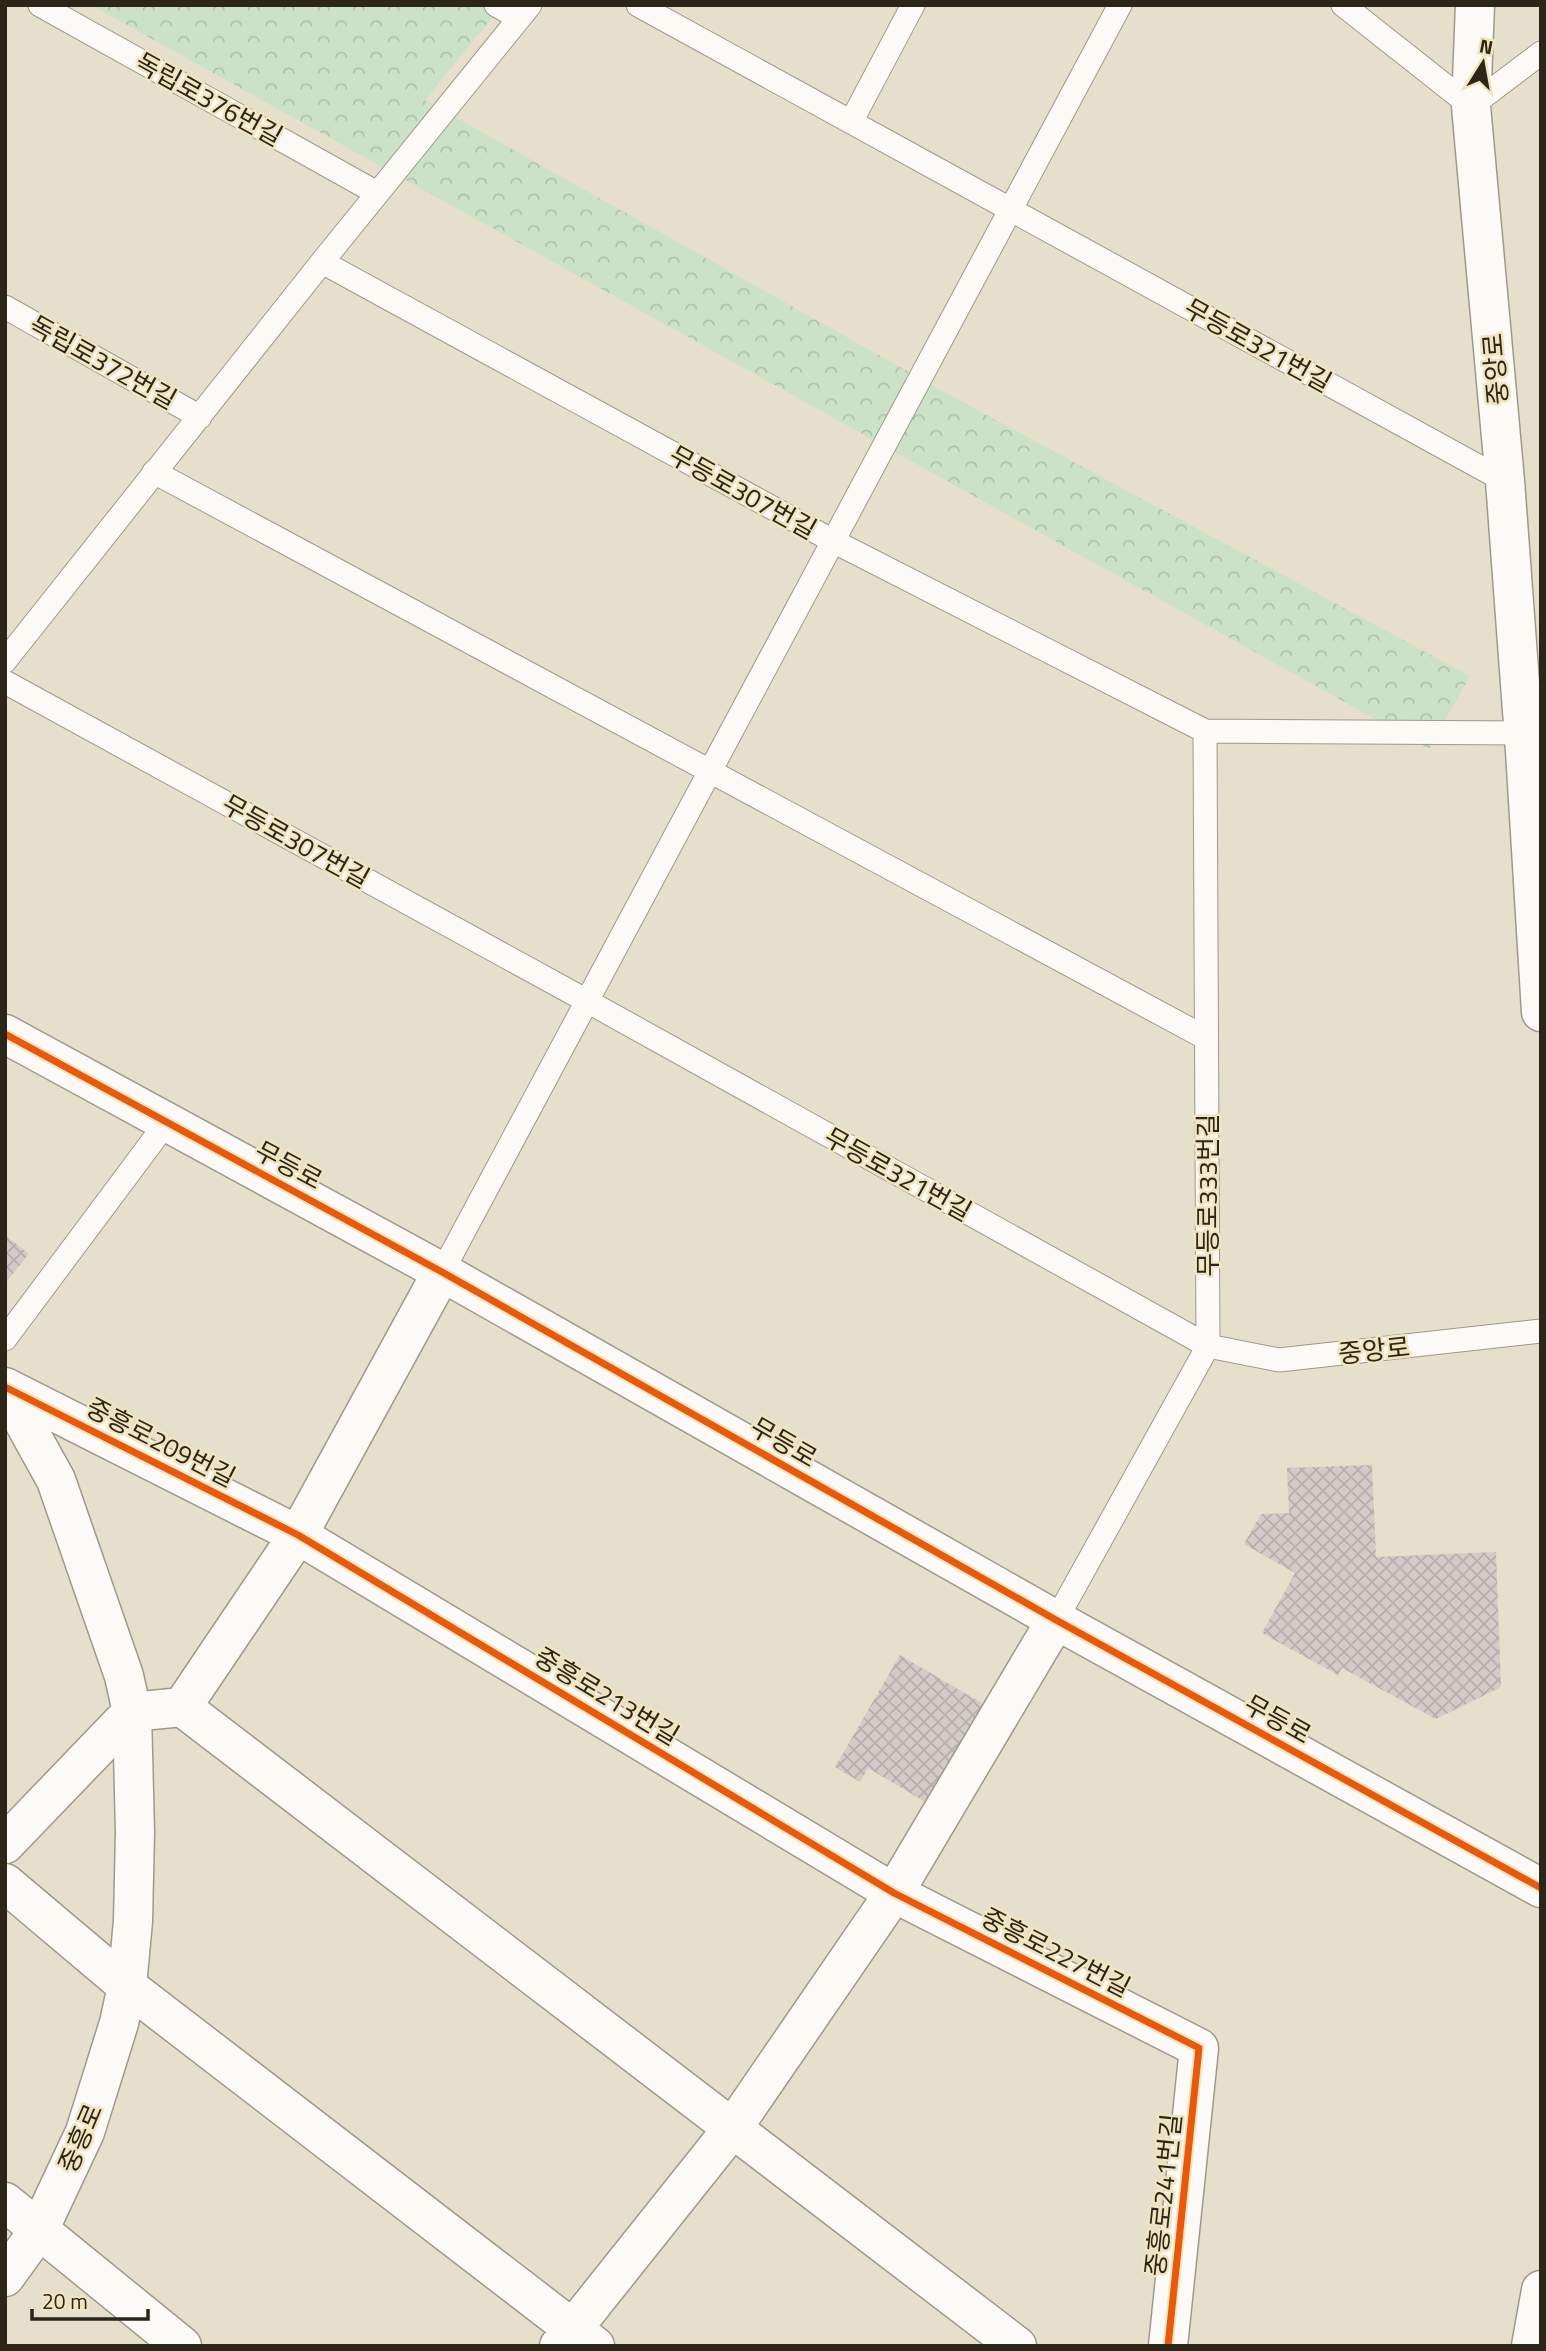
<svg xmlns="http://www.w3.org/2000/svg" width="1546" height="2351" viewBox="0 0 1546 2351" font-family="'Titillium Web','Noto Sans KR',sans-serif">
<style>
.park{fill:url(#park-crowns)}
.building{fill:url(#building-cross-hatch)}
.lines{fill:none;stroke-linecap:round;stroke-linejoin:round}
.service-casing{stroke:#9e998a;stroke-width:25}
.minor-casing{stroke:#9e998a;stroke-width:41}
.tertiary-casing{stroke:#9e998a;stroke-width:41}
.secondary-casing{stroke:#9e998a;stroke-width:41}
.service{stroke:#fbfaf7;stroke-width:23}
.minor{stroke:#fbfaf7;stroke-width:38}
.tertiary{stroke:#fbfaf7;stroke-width:38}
.secondary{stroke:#fbfaf7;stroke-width:38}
.cycleway-casing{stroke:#f1e4c0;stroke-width:11}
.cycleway{stroke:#e8590c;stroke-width:7}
.labels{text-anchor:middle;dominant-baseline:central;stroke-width:5;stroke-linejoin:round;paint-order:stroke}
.street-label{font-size:26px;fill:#2b2618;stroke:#f1e4c0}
</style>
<defs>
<pattern id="park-crowns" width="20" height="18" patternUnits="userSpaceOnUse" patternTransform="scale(1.75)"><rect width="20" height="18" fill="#cbe2c8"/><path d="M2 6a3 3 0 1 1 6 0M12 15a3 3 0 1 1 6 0" fill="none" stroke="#aec2ab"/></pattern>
<pattern id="building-cross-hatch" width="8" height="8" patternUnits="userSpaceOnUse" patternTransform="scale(1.75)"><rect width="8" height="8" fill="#d3cbc8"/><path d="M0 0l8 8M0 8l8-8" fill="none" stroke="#b5aeab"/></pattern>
</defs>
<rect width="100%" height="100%" fill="#e6dfcb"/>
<path class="park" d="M91,5H480L495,14L425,100L946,393L1470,676L1429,749Z"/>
<path class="building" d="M5,1235L29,1254L5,1283Z
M1372,1465L1376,1557L1496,1552L1501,1687L1436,1719L1342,1668L1338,1675L1262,1633L1295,1573L1244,1544L1261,1514L1289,1513L1287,1468Z
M900,1655L985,1705L927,1803L868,1768L860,1782L835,1767Z"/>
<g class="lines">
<g class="service-casing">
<path id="service" d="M40,5L377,193
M496,5L519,18
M638,5L1505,481
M1343,5L1471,106L1541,53
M851,122L913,5
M322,262L833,541L1205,731L1524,733
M5,307L200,417
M154,472L1206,1038
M5,661L322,262L530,5
M5,682L587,1001L1208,1346L1279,1360L1541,1331
M442,1272L1120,5
M5,1339L167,1122
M1056,1620L1208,1346L1205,731"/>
</g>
<g class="minor-casing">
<path id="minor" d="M5,1387L298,1535L894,1893L1199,2048L1168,2346
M5,1388L56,1480L124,1676L132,1712L135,1832L133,1921L127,1986L119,2023L85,2132L39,2230L5,2277
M182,1707L1017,2346
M5,1844L132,1712L182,1707L298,1535L442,1272
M5,1883L127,1986L595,2346
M5,2202L182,2346
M559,2346L732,2129L894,1893L1056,1620"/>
</g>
<g class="tertiary-casing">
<path id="tertiary" d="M5,1034L442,1272L1056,1620L1541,1888"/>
</g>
<g class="secondary-casing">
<path id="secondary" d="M1475,5L1471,106L1505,481L1525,751L1541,1012
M1531,2346L1541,2290"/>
</g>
<use href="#service" class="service"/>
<use href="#minor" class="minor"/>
<use href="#tertiary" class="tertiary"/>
<use href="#secondary" class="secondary"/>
<g class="cycleway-casing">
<path id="cycleway" d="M5,1034L442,1272L1056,1620L1541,1888
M5,1387L298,1535L894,1893L1199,2048L1168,2346"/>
</g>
<use href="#cycleway" class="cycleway"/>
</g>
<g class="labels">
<g class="street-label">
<text transform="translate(209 99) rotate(29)">독립로376번길</text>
<text transform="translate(1258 345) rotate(29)">무등로321번길</text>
<text transform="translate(103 362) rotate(29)">독립로372번길</text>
<text transform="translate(1495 369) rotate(-95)">중앙로</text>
<text transform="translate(743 492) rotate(29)">무등로307번길</text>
<text transform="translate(296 841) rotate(29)">무등로307번길</text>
<text transform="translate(289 1165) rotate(28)">무등로</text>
<text transform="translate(898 1174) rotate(29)">무등로321번길</text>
<text transform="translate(1207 1195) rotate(-90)">무등로333번길</text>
<text transform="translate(1374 1350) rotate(-6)">중앙로</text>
<text transform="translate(161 1442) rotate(27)">중흥로209번길</text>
<text transform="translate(784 1442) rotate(30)">무등로</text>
<text transform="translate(607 1696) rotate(31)">중흥로213번길</text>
<text transform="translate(1278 1719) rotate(29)">무등로</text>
<text transform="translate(1056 1952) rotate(27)">중흥로227번길</text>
<text transform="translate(80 2138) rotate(-67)">중흥로</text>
<text transform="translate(1163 2195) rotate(-84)">중흥로241번길</text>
</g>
</g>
<rect width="1546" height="2351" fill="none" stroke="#2b2618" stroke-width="14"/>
<g transform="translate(1483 63) rotate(11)" stroke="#f1e4c0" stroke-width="5" paint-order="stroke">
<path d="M0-5L12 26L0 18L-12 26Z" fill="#2b2618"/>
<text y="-10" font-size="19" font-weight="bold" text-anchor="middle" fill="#2b2618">N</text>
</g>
<path d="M32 2309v10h116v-10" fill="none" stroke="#2b2618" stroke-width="3.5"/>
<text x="42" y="2309" font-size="21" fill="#2b2618" stroke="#f1e4c0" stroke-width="5" paint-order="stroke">20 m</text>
</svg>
